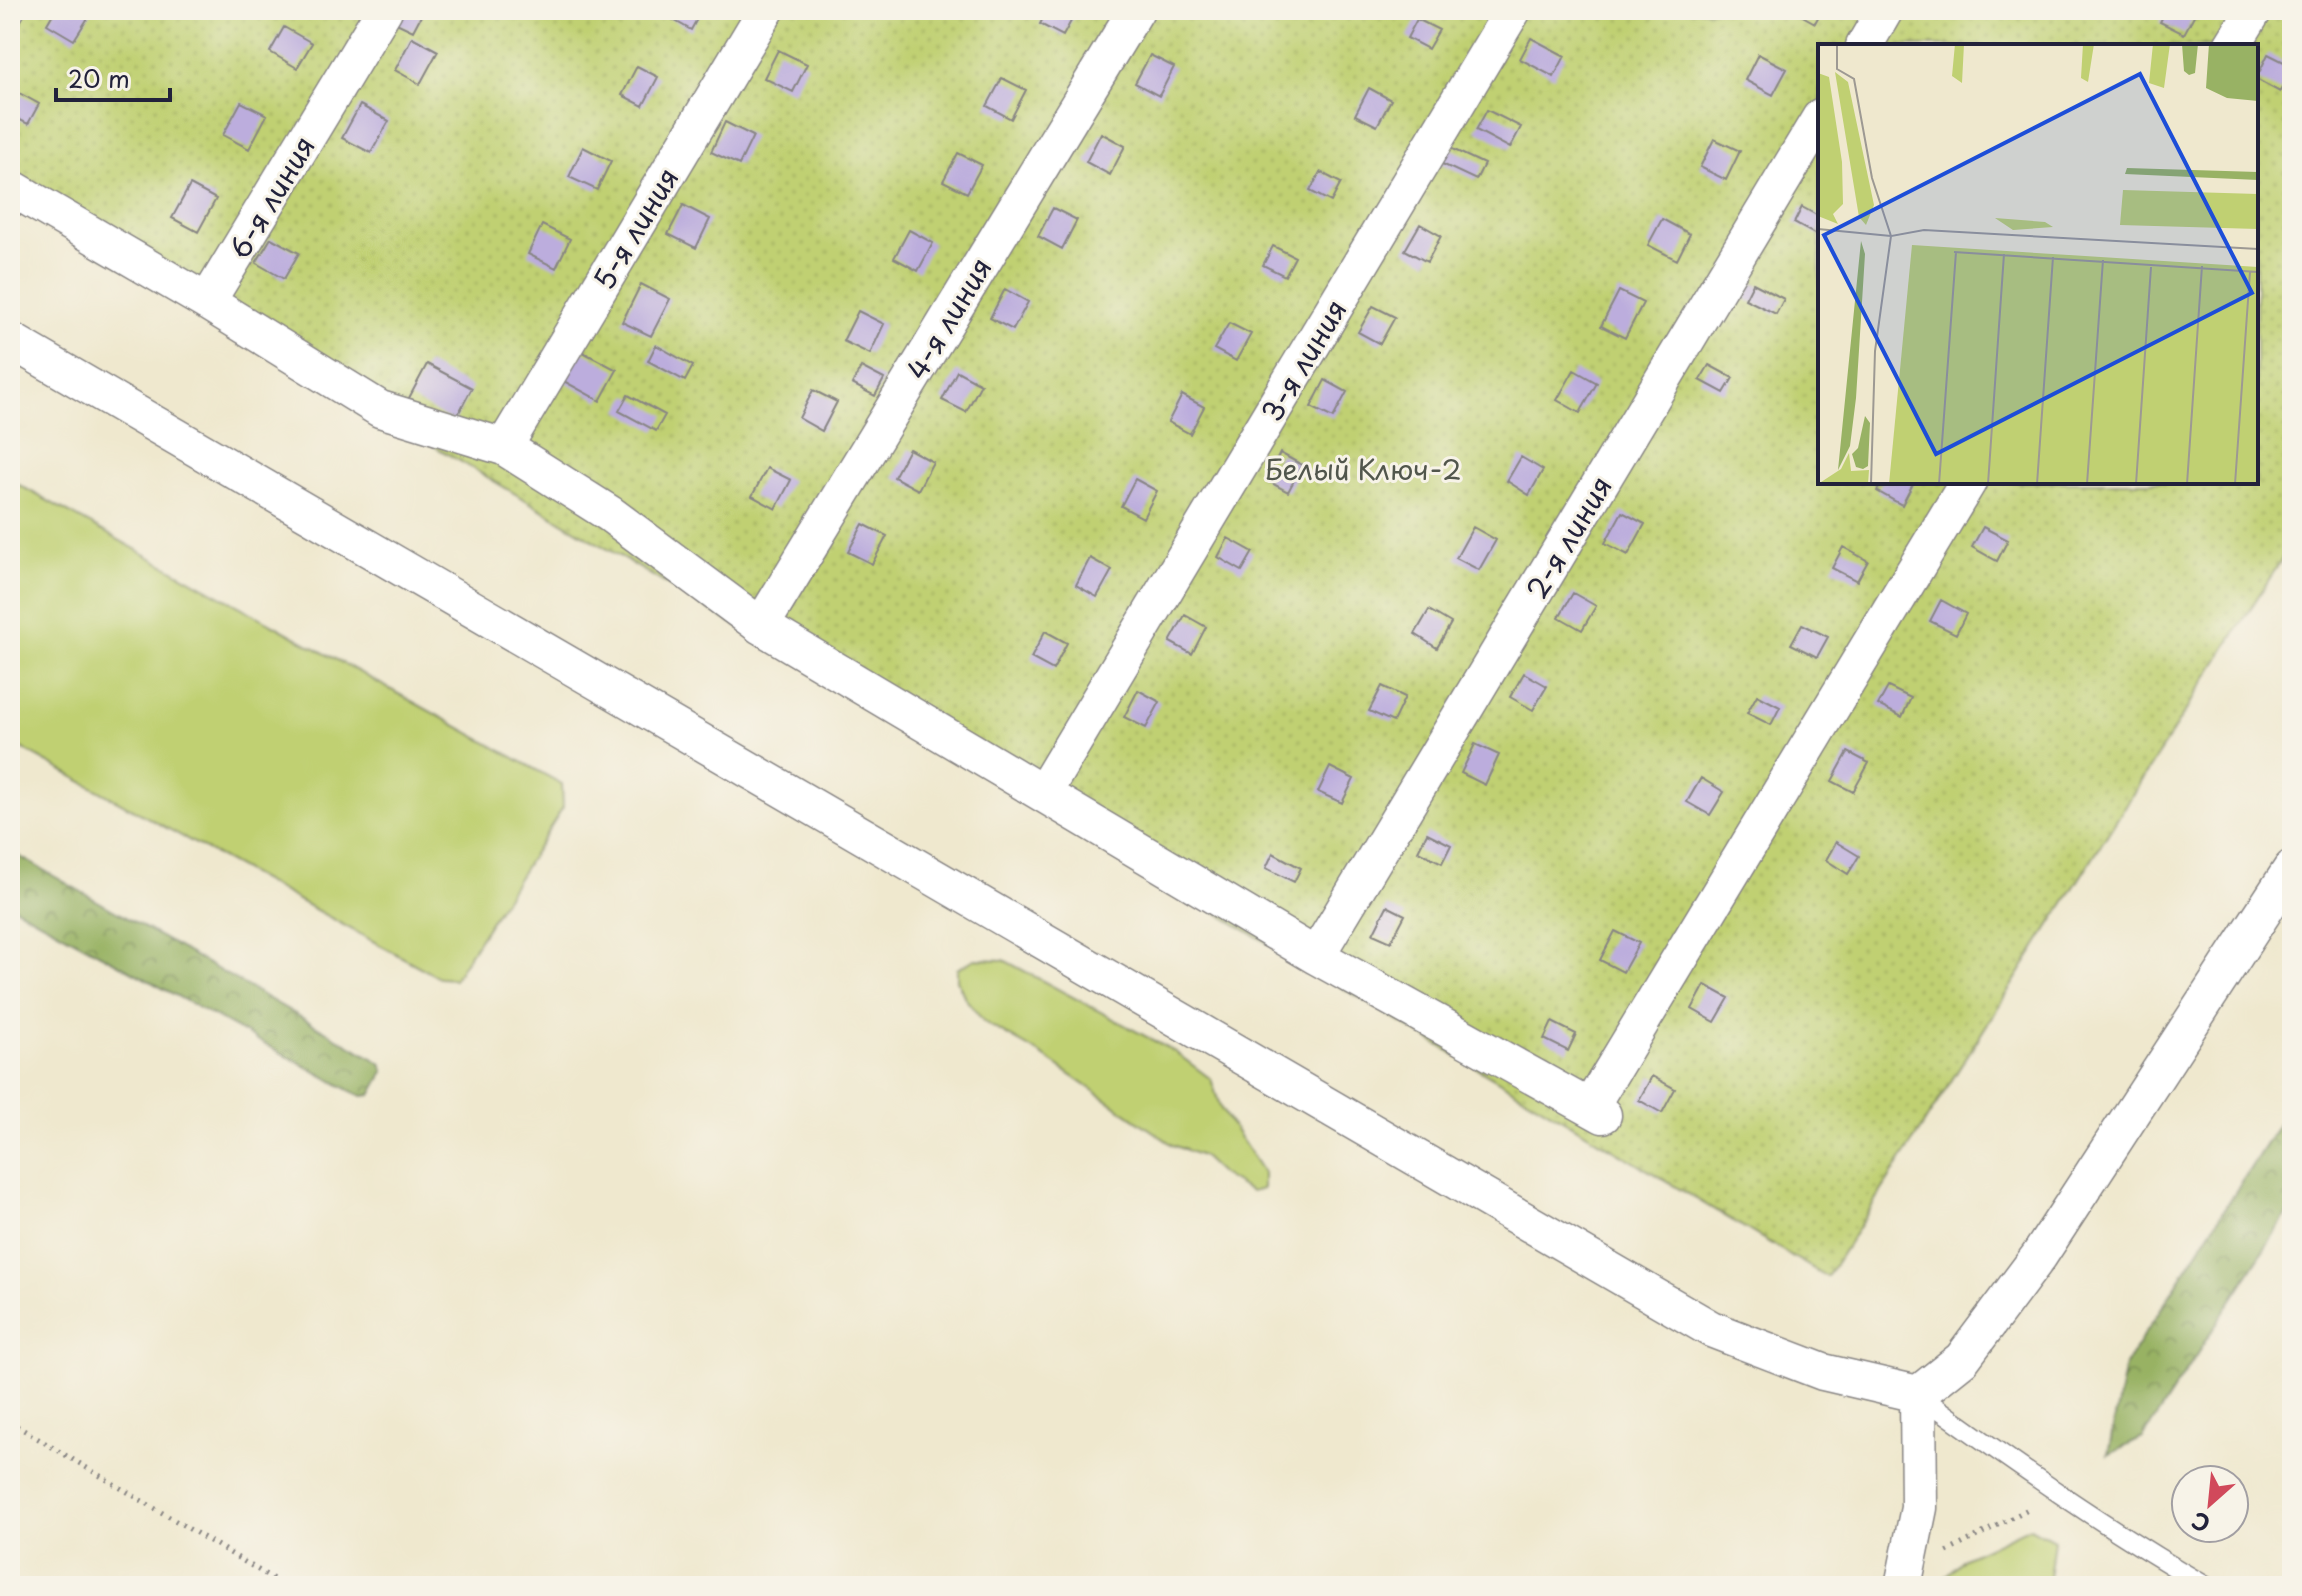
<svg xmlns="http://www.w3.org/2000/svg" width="2302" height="1596" viewBox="0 0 2302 1596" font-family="'Playpen Sans',sans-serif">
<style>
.grass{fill:#c0d072;stroke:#717956;stroke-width:2}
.forest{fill:url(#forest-crowns);stroke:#5d6a50;stroke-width:2}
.park{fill:url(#park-dots);stroke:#717956;stroke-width:2;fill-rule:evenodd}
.building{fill:#bcaddd}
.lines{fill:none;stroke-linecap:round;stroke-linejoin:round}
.service-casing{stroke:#888584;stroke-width:21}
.minor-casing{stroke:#888584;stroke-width:39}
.path{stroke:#888584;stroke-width:5;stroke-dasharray:2 6;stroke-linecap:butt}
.service{stroke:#fff;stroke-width:18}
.minor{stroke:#fff;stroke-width:36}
.labels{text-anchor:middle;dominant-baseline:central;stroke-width:6;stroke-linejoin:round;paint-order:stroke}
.street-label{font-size:28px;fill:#22223b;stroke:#f7f3e8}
.park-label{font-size:28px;fill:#51564c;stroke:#f7f3e8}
.inset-road{fill:none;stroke:#9d9993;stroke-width:2}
.view{fill:#1d4ed8;fill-opacity:0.15;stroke:#1d4ed8;stroke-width:4}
.inset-edge{fill:none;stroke:#22223b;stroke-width:4}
</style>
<defs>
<pattern id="forest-crowns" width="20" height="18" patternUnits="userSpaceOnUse" patternTransform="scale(2)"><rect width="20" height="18" fill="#98b264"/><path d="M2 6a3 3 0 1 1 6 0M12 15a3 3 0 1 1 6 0" fill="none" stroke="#7c9054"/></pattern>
<pattern id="park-dots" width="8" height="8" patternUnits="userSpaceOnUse" patternTransform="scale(2)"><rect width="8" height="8" fill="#c0d072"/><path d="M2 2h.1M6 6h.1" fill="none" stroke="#a5b264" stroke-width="1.8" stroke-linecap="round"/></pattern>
</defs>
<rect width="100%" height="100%" fill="#f7f3e8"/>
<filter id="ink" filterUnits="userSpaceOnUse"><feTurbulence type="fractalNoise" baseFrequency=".0125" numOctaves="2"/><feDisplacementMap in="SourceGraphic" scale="16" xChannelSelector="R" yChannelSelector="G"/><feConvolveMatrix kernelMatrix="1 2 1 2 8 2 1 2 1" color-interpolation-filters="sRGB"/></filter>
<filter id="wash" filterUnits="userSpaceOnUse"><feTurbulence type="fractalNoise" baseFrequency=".006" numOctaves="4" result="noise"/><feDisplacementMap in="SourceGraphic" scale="32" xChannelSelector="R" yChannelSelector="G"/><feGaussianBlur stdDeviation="1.8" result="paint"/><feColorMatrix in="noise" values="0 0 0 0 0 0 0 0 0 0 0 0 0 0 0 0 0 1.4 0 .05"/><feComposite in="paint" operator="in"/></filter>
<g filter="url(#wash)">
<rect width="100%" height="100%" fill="#efe8ce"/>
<path class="grass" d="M10,480L562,784L563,807L454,979L440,978L10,742Z
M975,959L1004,960L1175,1052L1211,1079L1221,1109L1263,1172V1189L1251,1192L1221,1174L1202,1156L1173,1145L1040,1054L984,1022L965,998L957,980V969Z
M2030,1527L2054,1540L2048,1586H1935L1964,1558Z"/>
<path class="forest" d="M10,851L381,1063L384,1072L371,1095L362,1096L351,1091L10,905Z
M2292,1103V1206L2143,1438L2108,1455L2125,1365Z"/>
<path class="park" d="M10,10H2292V543L1827,1277L477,471L10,203ZM1820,46H2256V482H1820Z"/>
<g id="blocks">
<path class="building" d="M55,10H93L74,40L47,24Z
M393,10H420L423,12L413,31L388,19Z
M674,10H702L691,30L670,18Z
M1047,10H1077L1063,36L1040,24Z
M1792,10H1822L1815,23Z
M2166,10H2197L2184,34L2160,22Z
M1417,19L1439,30L1428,49L1407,38Z
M284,27L312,43L297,68L270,52Z
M412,37L438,51L420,84L395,70Z
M1531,38L1565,56L1554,77L1520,59Z
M778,50L807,64L793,92L764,78Z
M1758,54L1787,69L1773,95L1745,80Z
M2268,54L2292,66L2280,92L2256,79Z
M1150,55L1174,67L1159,96L1135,83Z
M637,66L658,77L643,106L622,95Z
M1002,78L1026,90L1011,119L987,106Z
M1369,88L1391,100L1377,126L1355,115Z
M12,89L39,104L28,124L10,115V93Z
M241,102L267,115L249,149L223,135Z
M360,105L389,121L371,153L342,138Z
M1487,110L1521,127L1510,148L1476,130Z
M725,122L753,136L739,165L711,152Z
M1101,133L1125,146L1110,175L1086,162Z
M1714,139L1740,151L1726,180L1700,167Z
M583,147L611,161L597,190L569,177Z
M1448,147L1484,164L1476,180L1440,163Z
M958,153L982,165L967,193L943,181Z
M1320,172L1341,183L1331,202L1310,191Z
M190,185L216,199L198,232L172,218Z
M683,205L710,219L696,248L668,234Z
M1802,207L1820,217L1818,236L1794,223Z
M1053,208L1077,220L1062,249L1038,236Z
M1662,219L1690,234L1677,260L1648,245Z
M1420,224L1441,236L1427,262L1405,250Z
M542,225L570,239L556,268L528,254Z
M909,230L933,243L918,271L894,258Z
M271,238L299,253L284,279L256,263Z
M1273,246L1295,257L1285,276L1263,265Z
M1753,283L1784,299L1776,314L1745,299Z
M641,284L670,299L651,336L622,322Z
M1005,289L1028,302L1013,330L990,318Z
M1619,291L1643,303L1625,338L1601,326Z
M1373,306L1395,317L1380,344L1358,332Z
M858,311L884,324L870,354L843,341Z
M1229,323L1251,334L1236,361L1214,349Z
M656,345L693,366L685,381L648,361Z
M577,349L617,370L600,401L560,379Z
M427,364L472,388L454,422L409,398Z
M1709,365L1733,378L1724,393L1700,380Z
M861,367L884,379L875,396L852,384Z
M1574,370L1597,383L1580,413L1557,400Z
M957,371L981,384L966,412L942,400Z
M1325,380L1347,392L1333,418L1311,407Z
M813,390L837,402L822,431L799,418Z
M628,395L665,415L656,431L619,411Z
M1182,395L1204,407L1190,434L1168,422Z
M909,449L933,462L918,490L894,477Z
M1280,453L1302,465L1288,492L1266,480Z
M1521,457L1543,470L1529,495L1507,481Z
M767,468L791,480L776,509L752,496Z
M1135,479L1157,491L1143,518L1121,506Z
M1882,482H1914L1902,505L1877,491Z
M1622,512L1645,524L1628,555L1605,543Z
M863,524L887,536L872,564L848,552Z
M1473,527L1496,540L1479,570L1456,558Z
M1983,527L2008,540L1997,561L1972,547Z
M1228,538L1253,552L1242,571L1218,557Z
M1843,547L1868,561L1857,581L1832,568Z
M1090,558L1112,570L1097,597L1076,585Z
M1573,593L1596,606L1582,630L1559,617Z
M1941,600L1966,614L1956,634L1930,621Z
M1429,610L1451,623L1437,648L1415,634Z
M1185,615L1206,627L1192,654L1170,642Z
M1802,624L1828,637L1817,657L1791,644Z
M1045,631L1067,643L1053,670L1031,658Z
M1524,673L1547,686L1533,710L1510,697Z
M1382,686L1405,697L1393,722L1369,711Z
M1888,687L1911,698L1902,717L1878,705Z
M1138,690L1160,702L1146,728L1124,717Z
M1757,695L1780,707L1771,725L1747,713Z
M1475,744L1499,755L1485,785L1461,773Z
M1848,752L1869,763L1853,792L1832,781Z
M1330,767L1354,779L1342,803L1318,792Z
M1701,778L1724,792L1710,815L1687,802Z
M1427,833L1451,845L1442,863L1418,851Z
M1836,842L1859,856L1848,874L1826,860Z
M1273,853L1301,868L1294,882L1266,868Z
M1387,906L1405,915L1391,942L1373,934Z
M1615,931L1639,943L1623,972L1600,960Z
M1705,985L1729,998L1715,1022L1692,1009Z
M1552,1022L1576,1034L1568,1051L1544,1039Z
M1652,1076L1675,1089L1662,1113L1639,1100Z"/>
</g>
</g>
<g filter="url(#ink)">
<use href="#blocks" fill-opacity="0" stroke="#888584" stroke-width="2"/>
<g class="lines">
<g class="service-casing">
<path id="service" d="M10,21L16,10
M1918,1394C2012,1462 2106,1528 2206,1586"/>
</g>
<g class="minor-casing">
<path id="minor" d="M1864,46L1885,10
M2232,46L2254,10
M10,187L207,302L380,409L504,447L610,514L761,626L1316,956L1603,1115
M207,302L384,10
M10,340L1711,1329L1823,1372L1918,1394L1962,1359L2039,1256L2292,868
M504,447L766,10
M761,626L1136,10
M1043,793L1513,10
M1316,956L1820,118
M1590,1107L1968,482
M1903,1586L1919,1508L1918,1394"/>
</g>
<path class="path" d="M10,1422L285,1586
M1947,1552L2030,1508"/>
<use href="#service" class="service"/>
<use href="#minor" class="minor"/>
</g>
</g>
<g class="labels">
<g class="street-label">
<text transform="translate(271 197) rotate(-59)">6-я линия</text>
<text transform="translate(635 228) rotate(-59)">5-я линия</text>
<text transform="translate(948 318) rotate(-59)">4-я линия</text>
<text transform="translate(1303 360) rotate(-59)">3-я линия</text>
<text transform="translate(1568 537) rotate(-59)">2-я линия</text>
</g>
<g class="park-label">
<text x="1363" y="468">Белый Ключ-2</text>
</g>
</g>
<g transform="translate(1818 44)">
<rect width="440" height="440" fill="#efe8ce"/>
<path d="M137,0H146L144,39L134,32ZM265,0H276L270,38L263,34ZM335,0H352L346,44L331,39ZM17,28L30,38L56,161L48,181L41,173ZM0,29L11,33L24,118L25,160L15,170L20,180L0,172ZM305,146L440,150V185L302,181ZM177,174L227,178L235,183L195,186ZM31,409L33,427L51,426L50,440H0L23,425Z" fill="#c0d072"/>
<path d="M364,0H380L377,29L371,31L366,27ZM391,0H440V57L409,54L388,44ZM309,124L440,128V136L307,130ZM43,197L47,210L38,354L32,402L20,426ZM47,372L52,379L50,422L45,425L38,423L34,410L40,404Z" fill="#98b264"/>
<path d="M94,201L440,223V440H71Z" fill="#c0d072"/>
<path class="inset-road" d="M19,0V25L36,35L54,134L73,192M0,185L73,192M136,208L440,228M53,440L57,307L73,192L106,186L440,205M121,440L138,208M170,440L186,210M219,440L235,213M269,440L285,216M318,440L333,223M369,440L384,222M417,440L432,228"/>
<path class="view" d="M322,30L434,249L118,410L6,191Z"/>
<rect width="440" height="440" class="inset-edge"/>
</g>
<rect width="2302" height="1596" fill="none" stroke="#f7f3e8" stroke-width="40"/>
<g transform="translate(2210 1504) rotate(207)"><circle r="38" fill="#f7f3e8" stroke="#a29fa3" stroke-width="2"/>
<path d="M0-6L14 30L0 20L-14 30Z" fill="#d1495b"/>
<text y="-12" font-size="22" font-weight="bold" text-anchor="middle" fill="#22223b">С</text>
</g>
<path d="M56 88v12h114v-12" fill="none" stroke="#22223b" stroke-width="4"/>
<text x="68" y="88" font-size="24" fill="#22223b" stroke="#f7f3e8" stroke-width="6" paint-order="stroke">20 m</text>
</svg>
